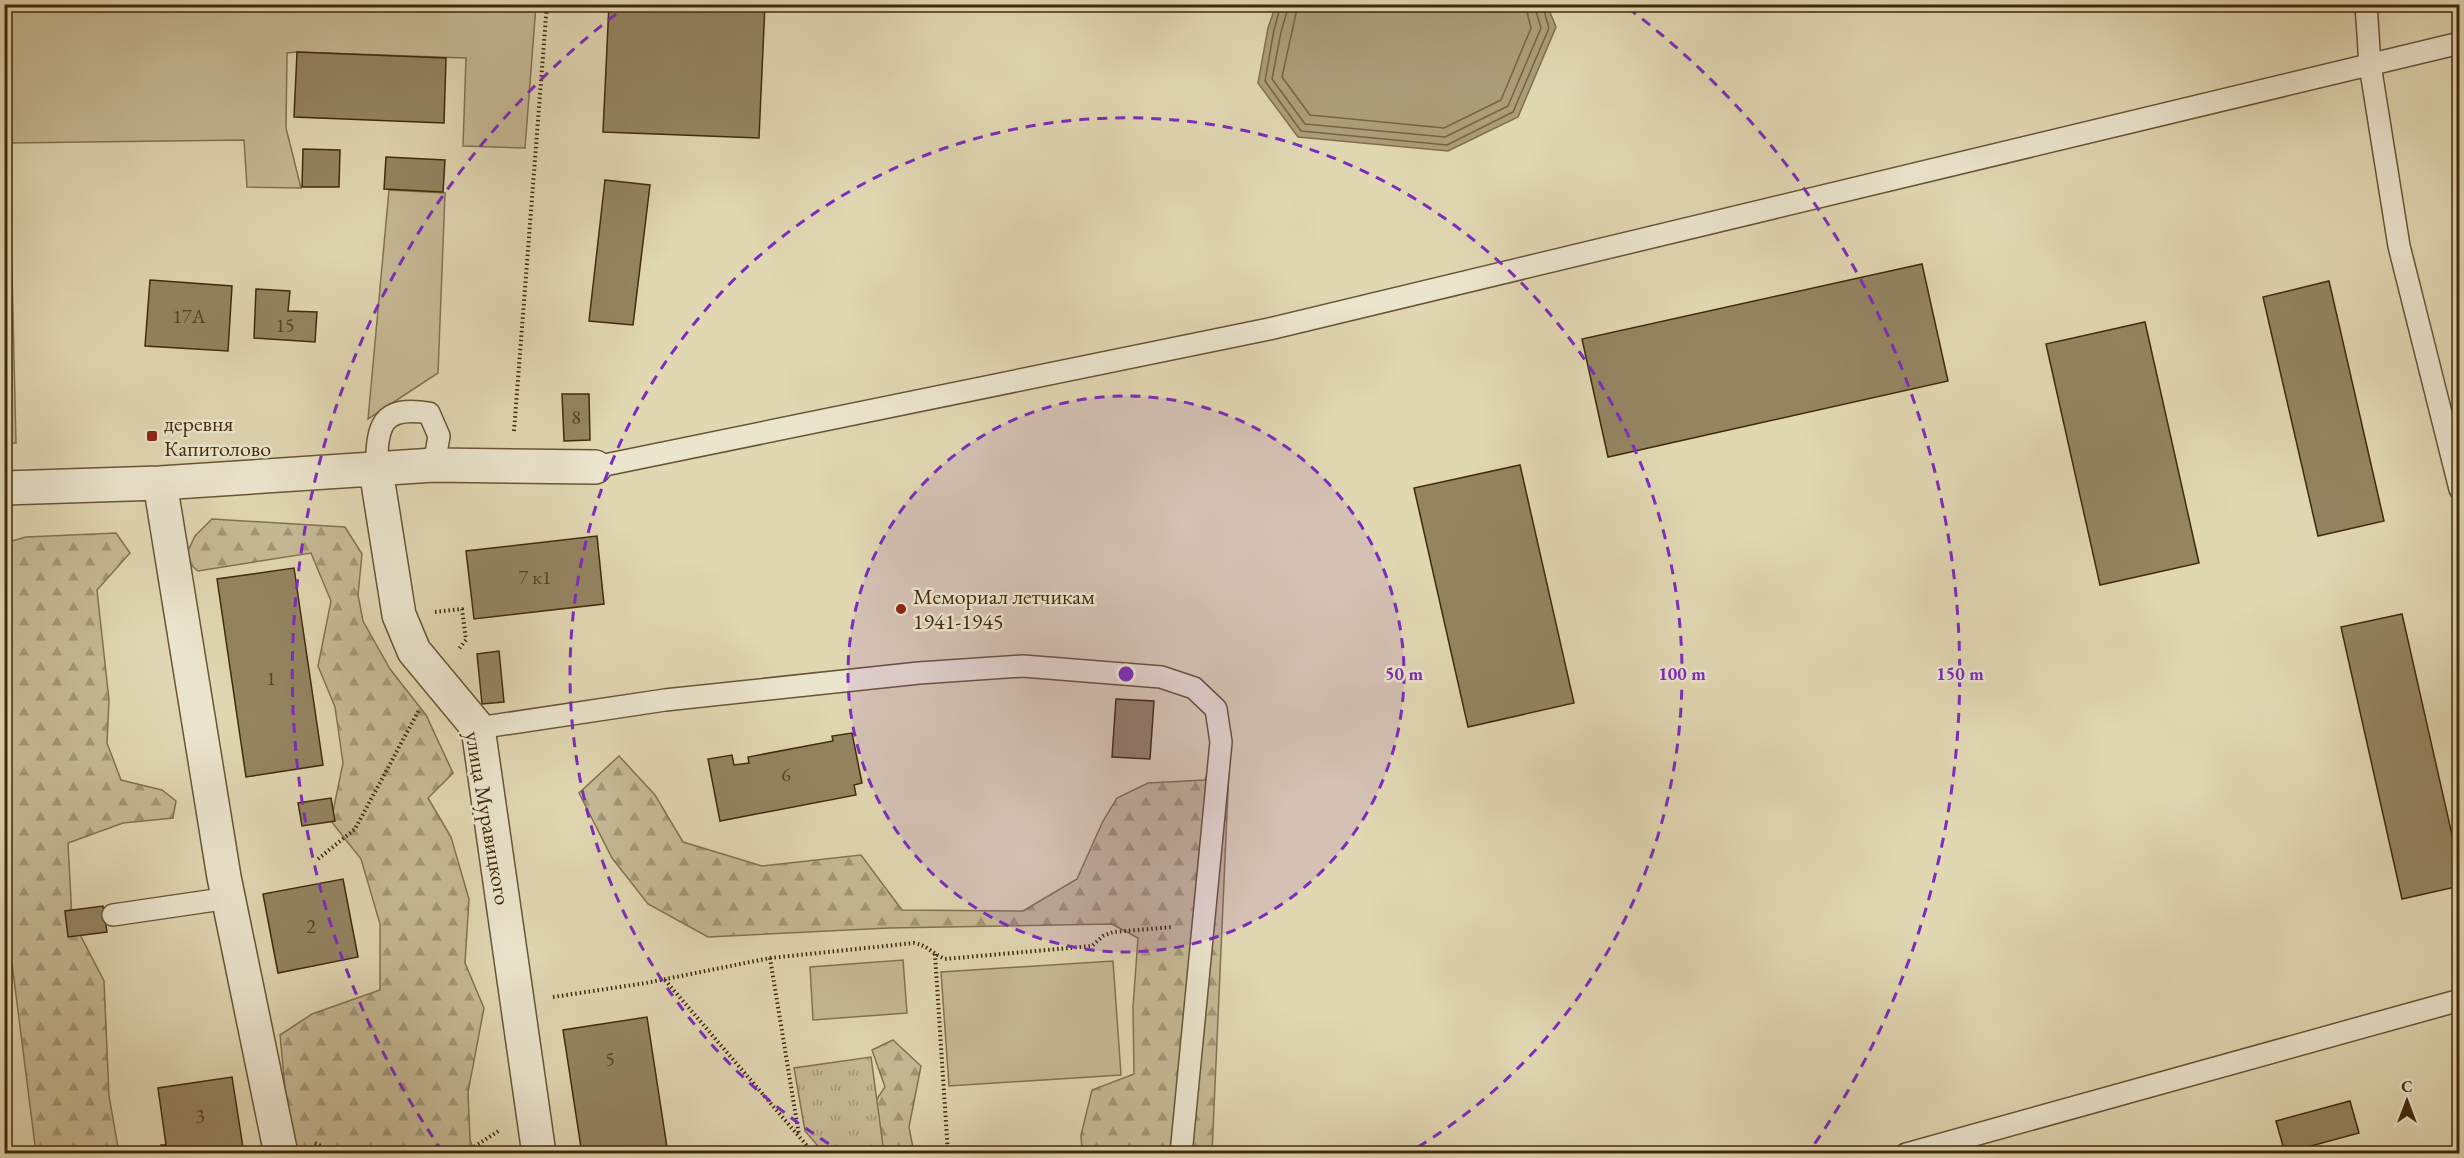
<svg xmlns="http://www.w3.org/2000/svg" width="2464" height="1158" viewBox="0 0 2464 1158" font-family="'EB Garamond',serif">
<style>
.green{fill:#c6ba96;stroke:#847250;stroke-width:1.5}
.forest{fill:url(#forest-firs);stroke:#847250;stroke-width:1.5}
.park{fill:url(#park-tufts);stroke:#847250;stroke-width:1.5}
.water{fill:#ab9c7a;stroke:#816e4d;stroke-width:1.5}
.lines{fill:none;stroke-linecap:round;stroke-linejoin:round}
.shore{stroke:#766342;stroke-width:1.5}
.building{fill:#948462;stroke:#412a0a;stroke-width:1.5}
.service-casing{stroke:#695534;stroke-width:24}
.minor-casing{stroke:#695534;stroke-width:36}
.path{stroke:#412a0a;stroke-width:4;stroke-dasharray:1.5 3;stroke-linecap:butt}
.service{stroke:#ece5ce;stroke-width:21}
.minor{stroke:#ece5ce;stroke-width:33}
.ring{fill:none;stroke:#7b2cbf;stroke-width:3;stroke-dasharray:10 8}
.poi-dot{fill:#8f2418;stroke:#ece5ce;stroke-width:2}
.labels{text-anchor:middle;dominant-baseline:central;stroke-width:5;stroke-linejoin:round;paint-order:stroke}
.number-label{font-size:20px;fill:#564020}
.poi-label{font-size:22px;fill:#412a0a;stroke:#ece5ce;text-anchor:start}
.street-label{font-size:22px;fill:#412a0a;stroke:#ece5ce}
.centre{fill:#7b2cbf;stroke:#ece5ce;stroke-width:3}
.ring-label{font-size:18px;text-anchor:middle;font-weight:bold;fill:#7b2cbf;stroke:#ece5ce;stroke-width:5;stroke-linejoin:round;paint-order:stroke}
</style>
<defs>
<pattern id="forest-firs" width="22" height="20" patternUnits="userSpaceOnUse" patternTransform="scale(1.5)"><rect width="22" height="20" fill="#c6ba96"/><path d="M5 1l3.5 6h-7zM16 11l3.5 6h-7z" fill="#a29779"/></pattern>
<pattern id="park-tufts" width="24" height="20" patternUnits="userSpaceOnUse" patternTransform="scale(1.5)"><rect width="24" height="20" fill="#c6ba96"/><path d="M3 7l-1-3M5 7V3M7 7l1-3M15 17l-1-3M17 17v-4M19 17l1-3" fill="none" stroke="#a29779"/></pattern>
</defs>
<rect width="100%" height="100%" fill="#e1d7b3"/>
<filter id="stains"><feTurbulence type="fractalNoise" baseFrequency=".00333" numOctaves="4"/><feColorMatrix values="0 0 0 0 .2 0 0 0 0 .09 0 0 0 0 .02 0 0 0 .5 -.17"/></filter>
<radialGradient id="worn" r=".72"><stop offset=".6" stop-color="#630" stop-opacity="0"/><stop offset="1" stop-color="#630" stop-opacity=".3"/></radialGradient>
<path class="green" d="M4,5H536L525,148L463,146L466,58L297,52L287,53L286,128L301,188L247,187L244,140L9,143L16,443H5Z
M389,190L445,193L438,373L368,419Z
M903,960L907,1013L813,1020L810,967Z
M1113,961L1121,1075L949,1086L941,972Z"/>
<path class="forest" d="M212,519L345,527L362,554L358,595L363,621L390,669L426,715L453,773L428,798L451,837L469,899L465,963L484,1008L468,1092L470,1140L475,1153H295L289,1130L280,1035L312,1014L380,990V924L361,859L331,821L343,763L335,707L318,666L331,601L311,553L198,571L184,559L195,536Z
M116,533L130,553L97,590L109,700L107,743L121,780L162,790L176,801L173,818L123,823L68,843L72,919L104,981L109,1096L119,1153H36L4,900V543L26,537Z
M619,756L655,795L683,842L762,866L861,855L902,910L1023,911L1077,879L1103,821L1117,798L1148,783L1205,780L1212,757L1229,769L1212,1153H1082L1081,1135L1092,1090L1134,1074L1133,1007L1138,938L1112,924L889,928L708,937L648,904L612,858L579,793Z
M893,1040L921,1066L909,1127L914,1153H868L860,1124L885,1087L872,1050Z"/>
<path class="park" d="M871,1057L884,1153H824L805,1131L794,1068Z"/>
<path class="water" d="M1276,5H1547L1556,27L1518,117L1448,151L1298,137L1258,83L1268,28Z"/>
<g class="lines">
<path class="shore" d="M1281,4L1274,30L1265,81L1301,131L1447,145L1513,112L1549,28L1542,4
M1289,4L1281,32L1272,79L1305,124L1445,137L1508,106L1541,28L1534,4
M1298,4L1282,77L1310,115L1444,128L1501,100L1531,28L1525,4"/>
</g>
<path class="building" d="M609,4H765L759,138L603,132Z
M297,52L446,58L444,123L294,117Z
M303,149L340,150L339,187H302Z
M386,157L445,160L443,192L384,189Z
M605,180L650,185L633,325L589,321Z
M1922,264L1948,381L1608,457L1582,339Z
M150,280L232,286L228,351L145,346Z
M2329,281L2384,521L2318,536L2263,297Z
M256,289L290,291L288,311L317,312L315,342L254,338Z
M2145,322L2199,563L2100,585L2046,344Z
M562,394H589L590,440L564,441Z
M1520,465L1574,703L1468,727L1414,488Z
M597,536L604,604L474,619L466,551Z
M294,568L323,765L246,777L217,579Z
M2402,614L2460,870V886L2402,899L2341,627Z
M499,651L504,702L482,704L477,654Z
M1116,699L1154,701L1150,759L1112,757Z
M852,733L862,783L854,785L856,795L720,821L708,759L732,755L734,765L749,763L748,757L833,741L832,736Z
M331,798L335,821L302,826L298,803Z
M343,879L358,957L278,973L263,894Z
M103,906L107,932L68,937L65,911Z
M647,1017L668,1154H582L563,1030Z
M232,1077L244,1154H163L161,1145H166L158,1088Z
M2350,1101L2359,1133L2285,1153L2276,1121Z"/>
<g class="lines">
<g class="service-casing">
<path id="service" d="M2366,4L2370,65L2399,246L2460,489
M595,467L1269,329L2460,43
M376,470C378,428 378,405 429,413L439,436L434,465
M478,728L665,700L919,673L1023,666L1161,677L1194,688L1216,709L1221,742L1181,1154
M113,915L229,898
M1906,1154L2460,1000"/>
</g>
<g class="minor-casing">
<path id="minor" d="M376,470L399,615L414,651L478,728L539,1154
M160,483L224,877L281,1154
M4,488L160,483L434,465L595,467"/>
</g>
<path class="path" d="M514,431L547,4
M435,612L462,609L466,640L459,649
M318,859L355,829L419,710
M935,954L948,1154
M770,958L799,1135
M665,980L814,1154
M553,997L646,983L770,958L914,943C927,945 933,954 945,959L1092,946L1103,936L1113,932L1173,927
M315,1143L336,1154
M463,1154L500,1130"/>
<use href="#service" class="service"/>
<use href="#minor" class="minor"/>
</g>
<circle cx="1126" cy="674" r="278" fill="#7b2cbf" fill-opacity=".12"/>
<g class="ring">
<circle cx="1126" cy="674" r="278"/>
<path d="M844 1153A556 556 0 1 1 1408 1153"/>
<path d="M443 1152A834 834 0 0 1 624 8M1628 8A834 834 0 0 1 1809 1152"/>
</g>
<g class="poi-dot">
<rect x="146" y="430" width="12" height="12" rx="3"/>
<circle cx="901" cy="609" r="6"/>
</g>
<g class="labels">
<g class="number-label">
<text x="189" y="316">17А</text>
<text x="285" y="325">15</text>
<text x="576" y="417">8</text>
<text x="535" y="577">7 к1</text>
<text x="271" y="678">1</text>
<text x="786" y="774">6</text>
<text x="311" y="926">2</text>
<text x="610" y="1059">5</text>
<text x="200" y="1116">3</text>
</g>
<g class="poi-label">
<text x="164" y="423">деревня<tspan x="164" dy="25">Капитолово</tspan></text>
<text x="913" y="596">Мемориал летчикам<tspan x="913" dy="25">1941-1945</tspan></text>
</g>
<g class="street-label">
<text transform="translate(488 818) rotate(80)">улица Муравицкого</text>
</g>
</g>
<circle cx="1126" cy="674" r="9" class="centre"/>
<g class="ring-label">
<text x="1404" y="680">50 m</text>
<text x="1682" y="680">100 m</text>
<text x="1960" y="680">150 m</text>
</g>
<rect width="2464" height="1158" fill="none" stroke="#e1d7b3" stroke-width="24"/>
<rect x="6" y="6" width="2452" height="1146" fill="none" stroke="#412a0a" stroke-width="3"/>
<rect x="12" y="12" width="2440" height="1134" fill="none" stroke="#412a0a" stroke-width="1.5"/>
<g transform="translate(2407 1101)" stroke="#ece5ce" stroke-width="4.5" paint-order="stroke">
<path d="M0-4.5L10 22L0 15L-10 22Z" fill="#412a0a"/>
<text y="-9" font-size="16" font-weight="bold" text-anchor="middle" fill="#412a0a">С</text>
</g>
<rect width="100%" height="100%" filter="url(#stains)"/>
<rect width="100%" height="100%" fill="url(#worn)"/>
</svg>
